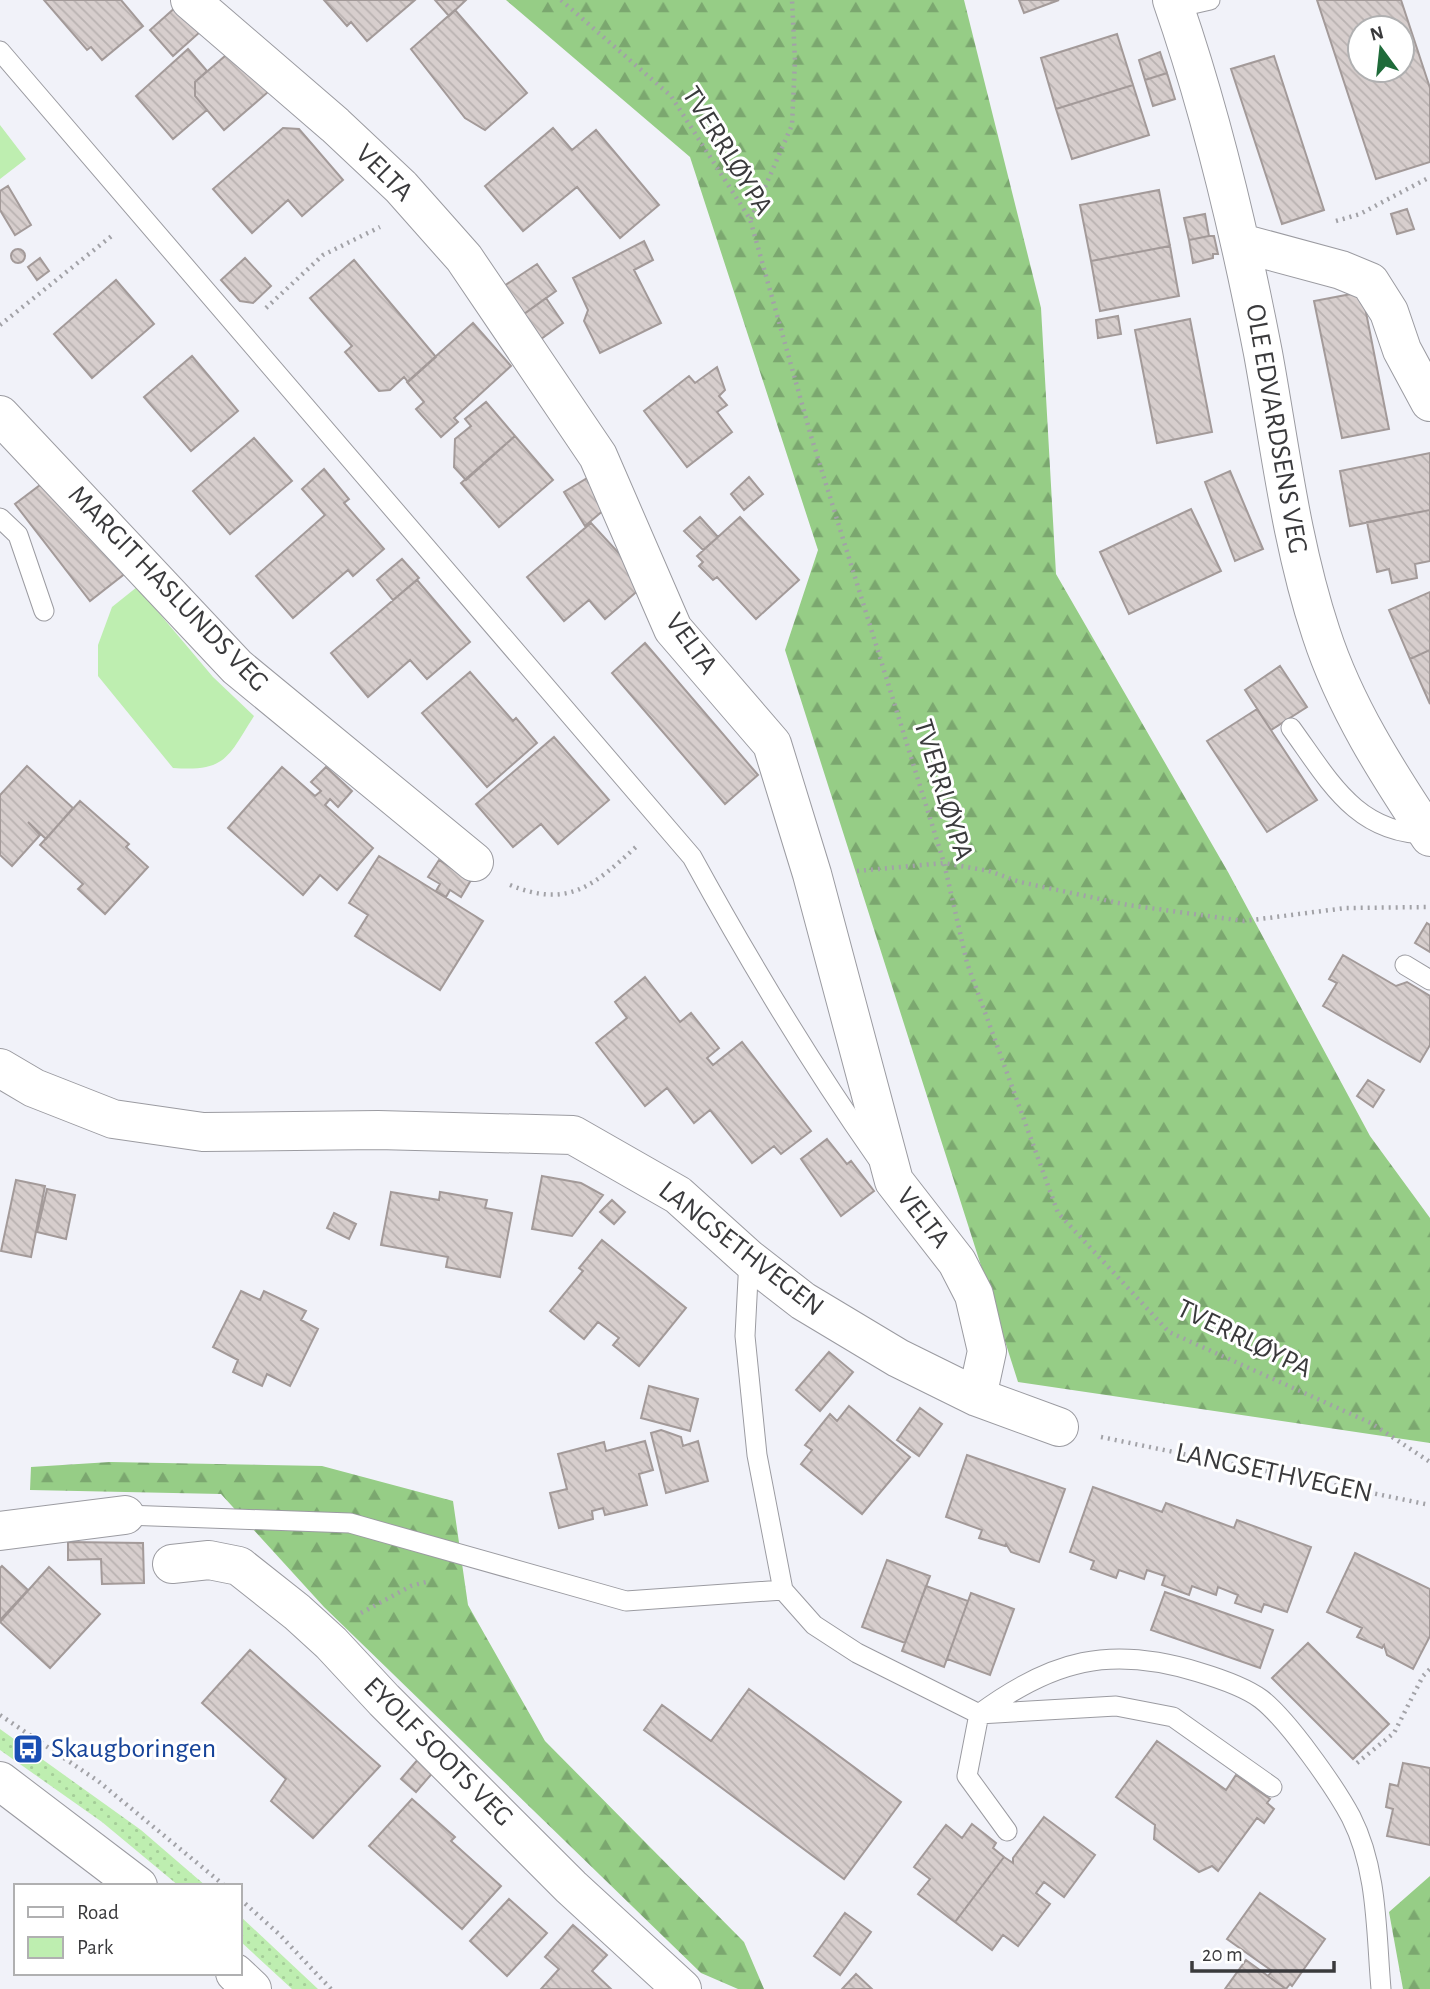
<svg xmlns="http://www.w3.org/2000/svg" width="1430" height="1989" viewBox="0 0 1430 1989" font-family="'Alegreya Sans',sans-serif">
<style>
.grass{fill:url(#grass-dots)}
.forest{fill:url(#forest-firs)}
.park{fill:#beeeb0}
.building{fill:url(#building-back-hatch);stroke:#a39a99;stroke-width:2;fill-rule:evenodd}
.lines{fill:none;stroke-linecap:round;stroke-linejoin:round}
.service-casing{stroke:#9b9ba1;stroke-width:21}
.minor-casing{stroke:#9b9ba1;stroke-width:40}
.primary-casing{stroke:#9b9ba1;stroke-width:40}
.path{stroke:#a2a2a7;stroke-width:4.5;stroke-dasharray:2 5;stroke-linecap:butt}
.service{stroke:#fff;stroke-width:19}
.minor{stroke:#fff;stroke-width:38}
.primary{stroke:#fff;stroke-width:38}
.labels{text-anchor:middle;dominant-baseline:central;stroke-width:6;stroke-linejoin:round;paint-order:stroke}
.street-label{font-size:28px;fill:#3a3a3c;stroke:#fff}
.transit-label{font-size:28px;fill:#164399;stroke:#fff;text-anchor:start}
</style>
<defs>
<pattern id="grass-dots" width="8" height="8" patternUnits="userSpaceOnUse" patternTransform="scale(1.75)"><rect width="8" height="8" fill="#beeeb0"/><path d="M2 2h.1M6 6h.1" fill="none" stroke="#a4cd98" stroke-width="1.8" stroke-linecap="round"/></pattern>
<pattern id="forest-firs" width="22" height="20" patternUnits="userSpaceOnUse" patternTransform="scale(1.75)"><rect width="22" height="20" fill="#96cd86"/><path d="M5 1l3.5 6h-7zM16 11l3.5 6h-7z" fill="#7ba76f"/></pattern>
<pattern id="building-back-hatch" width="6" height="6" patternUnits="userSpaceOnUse" patternTransform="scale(1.75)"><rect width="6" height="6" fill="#d7cecd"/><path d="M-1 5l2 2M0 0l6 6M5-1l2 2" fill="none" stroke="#b9b2b1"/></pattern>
</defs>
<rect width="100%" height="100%" fill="#f1f2f9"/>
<path class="grass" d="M0,1729L141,1830L206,1886H179L102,1822L0,1750Z
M240,1916L318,1989H292L240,1941Z"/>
<path class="forest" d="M506,0H964L1041,308L1056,574L1228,872L1370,1136L1430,1218V1443L1018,1382L785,650L818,550L690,157Z
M110,1462L322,1466L453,1501L468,1605L545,1741L744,1942L764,1989H738L701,1973L324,1607L221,1494L30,1490L31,1467Z
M1430,1876V1989H1403L1389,1912Z"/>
<path class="park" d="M0,125L26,159L0,179Z
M137,587L213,677L254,716C228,757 226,772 173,768L98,676V645L112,607Z"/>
<path class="building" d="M44,0H121L143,26L102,60L91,47L87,50Z
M324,0H415L367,41L351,22L347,26Z
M435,0H466L449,16Z
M1019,0H1059L1024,13Z
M1317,0H1401L1430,88V162L1376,179ZM1360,28H1402V70H1360Z
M177,6L200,32L173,56L150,30Z
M455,10L527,93L485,130L465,118L411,49Z
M1117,34L1133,85L1056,109L1041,58Z
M188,49L207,71L195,82V96L207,110L173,139L136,96Z
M232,50L268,92L224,130L195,96V82Z
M1160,52L1167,73L1145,80L1139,60Z
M1274,56L1324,210L1282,224L1231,69Z
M1167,73L1175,99L1153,106L1145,80Z
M1133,85L1149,135L1072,159L1056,109Z
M283,128L299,129L343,180L302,216L288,200L252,233L213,189Z
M553,128L572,150L596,130L659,205L620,238L577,187L523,231L485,186Z
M8,186L31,225L15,235L0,210V191Z
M1159,190L1170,246L1091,261L1080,205Z
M1407,209L1414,229L1397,234L1391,214Z
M1205,214L1209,236L1189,240L1184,218Z
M1209,236H1214L1218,254H1213V258L1193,263L1189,240Z
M644,241L653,260L634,270L661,323L600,353L584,321L588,310L573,278Z
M1170,246L1179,296L1100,311L1091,261Z
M11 256a7 7 0 1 1 14 0a7 7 0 1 1-14 0Z
M40,258L49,271L37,280L28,267Z
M245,258L271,286L253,303L240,301L221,280Z
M354,260L436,357L408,382L404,377L390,390L379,391L345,352L352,346L310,298Z
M537,264L556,291L524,314L504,286Z
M116,280L154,324L92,378L54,334Z
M1362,292L1389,429L1342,438L1314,301Z
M546,298L563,323L541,339L524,314Z
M1118,316L1121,334L1098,338L1096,320Z
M1190,319L1212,432L1157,443L1135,330Z
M473,323L511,366L454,418L458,422L441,437L416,409L424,402L407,382Z
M192,356L238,411L191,451L144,397Z
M717,367L725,390L719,396L727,405L717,412L732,432L687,467L644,411L689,376L695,383Z
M486,402L515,436L466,480L454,467L455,439L471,426L465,419Z
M515,436L553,480L499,527L461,483Z
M254,438L292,481L230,534L193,491Z
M1430,453V510L1350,526L1340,471Z
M324,469L349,499L344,503L384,549L353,576L348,570L293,618L256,576L325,515L302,489Z
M1230,471L1263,549L1235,561L1205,482Z
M52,476L127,572L90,601L15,504Z
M589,477L605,509L585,526L564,492Z
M749,477L763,494L744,510L731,494Z
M1191,509L1221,571L1129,614L1100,552Z
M1430,510V561L1415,564L1417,578L1392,583L1389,569L1377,572L1367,522Z
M700,517L718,537L703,550L684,531Z
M740,517L799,580L756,619L717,577L713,580L699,566L703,562L697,556Z
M591,523L627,562L642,587L605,619L589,600L564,621L527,577Z
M402,559L419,578L393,600L377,580Z
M417,580L470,642L427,679L410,660L368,697L331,653Z
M1430,592V650L1410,659L1389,610Z
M645,643L758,775L725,804L612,673Z
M1430,650V704L1410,659Z
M1280,666L1307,707L1271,730L1245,690Z
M470,672L513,721L516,718L537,743L487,787L422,713Z
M1257,709L1317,800L1267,832L1207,741Z
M554,737L609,800L558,844L541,824L513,847L476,804Z
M27,766L73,808L46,839L28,822L40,835L12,866L0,855V795Z
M282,767L315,796L321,791L311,782L326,767L352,791L338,807L330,799L325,805L373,848L337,890L320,875L303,895L228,828Z
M80,801L129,844L126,847L148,867L105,914L78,889L83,884L40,845Z
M379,856L483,921L440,990L355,936L368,915L349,903Z
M439,860L471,880L461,897L450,890L446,897L436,891L440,884L428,877Z
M1427,923L1430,925V952L1415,943Z
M1343,955L1396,986L1407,982L1430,996V1045L1420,1062L1323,1006L1337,983L1329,979Z
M645,977L680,1022L691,1013L719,1048L707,1058L713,1065L742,1042L811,1131L781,1154L774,1146L752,1163L710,1110L694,1123L667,1088L645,1106L596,1043L627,1018L615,1002Z
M1368,1080L1384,1090L1373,1107L1357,1096Z
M827,1139L847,1164L851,1161L874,1191L841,1216L801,1159Z
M542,1176L581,1183L603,1195L572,1236L532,1229Z
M16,1180L45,1186L31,1257L1,1251Z
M47,1189L75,1195L66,1239L37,1232Z
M391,1192L439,1200L440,1192L487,1200L485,1208L512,1213L500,1277L446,1267L448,1257L381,1245Z
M612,1200L625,1212L614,1224L600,1212Z
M334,1213L356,1224L349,1239L327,1228Z
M602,1240L686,1308L639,1366L613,1345L619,1338L598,1322L584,1339L550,1311L583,1271L579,1268Z
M241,1291L260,1300L264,1291L306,1311L301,1320L318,1329L290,1386L267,1374L262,1386L233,1372L238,1360L213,1347Z
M829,1352L853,1372L820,1411L796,1390Z
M649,1386L698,1399L690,1431L641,1418Z
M849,1406L910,1457L862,1514L801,1464L812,1450L805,1445L830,1414L837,1421Z
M920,1408L942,1424L919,1456L897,1440Z
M661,1430L681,1437L683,1446L698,1441L708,1481L666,1493L651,1433Z
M645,1441L653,1470L639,1474L647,1505L605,1515L603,1508L592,1511L593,1519L559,1528L550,1493L567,1489L558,1454L604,1442L606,1451Z
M967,1455L1065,1489L1039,1562L1011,1552L1006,1544L1005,1546L979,1538L982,1530L946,1517Z
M1093,1487L1162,1512L1166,1503L1234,1528L1237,1520L1311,1547L1287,1612L1264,1604L1261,1612L1235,1603L1238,1595L1218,1587L1216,1595L1192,1586L1189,1595L1162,1585L1165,1576L1147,1570L1144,1579L1119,1570L1116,1578L1091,1569L1094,1561L1070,1552Z
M68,1542L143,1543L144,1583L102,1584L101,1559L68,1560Z
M1355,1553L1430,1589V1636L1413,1669L1387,1655L1384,1645L1382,1648L1357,1637L1362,1628L1327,1612Z
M887,1560L930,1576L905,1643L862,1627Z
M2,1566L28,1590L0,1620V1568Z
M49,1567L100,1614L50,1668L0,1622Z
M926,1586L968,1601L944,1667L902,1651Z
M1165,1592L1273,1630L1260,1668L1151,1630Z
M971,1593L1014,1609L990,1675L947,1659Z
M1308,1643L1389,1724L1353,1759L1272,1678Z
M250,1650L380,1766L313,1838L271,1801L286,1779L202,1703Z
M749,1689L901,1802L844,1879L644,1730L662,1705L711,1741Z
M1157,1741L1226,1790L1236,1775L1270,1799L1267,1803L1274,1809L1264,1823L1257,1818L1218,1871L1212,1866L1199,1872L1154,1839L1155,1825L1116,1797Z
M420,1757L435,1770L416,1792L401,1779Z
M1403,1763L1430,1768V1845L1387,1836L1393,1809L1386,1807L1390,1784L1398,1786Z
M412,1799L455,1837L451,1841L501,1886L462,1929L369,1846Z
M1044,1817L1095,1855L1064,1897L1044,1882L1036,1893L1050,1904L1018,1946L1003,1935L992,1950L955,1922L1004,1857L1013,1863V1858Z
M972,1824L996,1843L993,1848L1004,1857L955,1922L918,1894L930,1879L914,1867L946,1825L962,1838Z
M1260,1893L1325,1939L1292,1986L1290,1984L1286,1989L1268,1976L1272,1971L1227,1939Z
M509,1899L547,1933L507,1976L470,1941Z
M845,1913L871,1932L840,1975L814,1956Z
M573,1925L607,1955L592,1971L611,1989H541L559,1969L545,1957Z
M1246,1960L1268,1976L1286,1989H1225Z
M856,1974L872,1989H842Z"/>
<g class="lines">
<g class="service-casing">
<path id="service" d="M1175,8L1210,0
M0,51L692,857C749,961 809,1061 877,1158
M0,518L18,535L44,611
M1291,728C1329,780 1356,834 1428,834
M1405,965L1430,980
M749,1259L745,1336L757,1455L783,1590L814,1625L857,1653L979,1714C1052,1660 1110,1645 1198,1672C1218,1678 1245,1687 1261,1699C1288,1720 1335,1787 1351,1817C1378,1870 1376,1932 1381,1989
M125,1515L350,1523L626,1601L783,1590
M1007,1831L967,1776L979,1714L1116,1706L1173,1717L1272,1787"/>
</g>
<g class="minor-casing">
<path id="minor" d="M190,0L335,125L401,187L464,258L598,456L673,629L772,744L812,874L894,1181L957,1262L974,1295L987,1351L977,1397
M1172,0C1212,115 1240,234 1263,353C1280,446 1291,543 1321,633C1345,707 1387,772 1430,837
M1241,243L1341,270L1370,282L1389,312L1402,350L1430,402
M0,415L237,667L474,862
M0,1068L34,1088L113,1119L203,1132L378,1130L573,1135L678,1195L749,1259L803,1301L898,1358L977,1397L1059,1427
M0,1531L125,1515
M172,1564L209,1560L239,1566L297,1612L331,1643L384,1700L571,1887L682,1989"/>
</g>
<g class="primary-casing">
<path id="primary" d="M0,1781L138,1886
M235,1973L252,1989"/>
</g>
<path class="path" d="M561,0L671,96L750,219L811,436L944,863L967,963L1058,1213L1169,1332L1371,1423L1430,1462
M751,219L792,125L795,60L792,0
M1336,221L1360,214L1430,177
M266,308L323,255L380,227
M0,325L114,234
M857,871L944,863L989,871L1020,882L1128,905L1244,921L1346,908L1430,907
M510,885C569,909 594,885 637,846
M1101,1437L1430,1505
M361,1613L411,1586L426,1582
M0,1715L98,1781L225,1886
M1357,1763L1394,1733L1423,1676L1430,1669
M240,1899L279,1934L331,1989"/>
<use href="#service" class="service"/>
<use href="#minor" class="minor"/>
<use href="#primary" class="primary"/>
</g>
<defs>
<g id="bus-square" transform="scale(1.575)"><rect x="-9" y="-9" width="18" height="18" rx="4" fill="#1a4fb4" stroke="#fff"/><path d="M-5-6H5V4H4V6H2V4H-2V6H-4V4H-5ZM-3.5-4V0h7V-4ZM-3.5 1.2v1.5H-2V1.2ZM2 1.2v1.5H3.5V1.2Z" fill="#fff"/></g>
</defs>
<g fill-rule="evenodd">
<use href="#bus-square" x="28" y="1749"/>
</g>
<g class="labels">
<g class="street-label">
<text transform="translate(727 151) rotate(58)">TVERRLØYPA</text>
<text transform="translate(384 173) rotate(45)">VELTA</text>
<text transform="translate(1276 429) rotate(80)">OLE EDVARDSENS VEG</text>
<text transform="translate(168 589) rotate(46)">MARGIT HASLUNDS VEG</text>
<text transform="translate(691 644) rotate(54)">VELTA</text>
<text transform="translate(943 790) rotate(73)">TVERRLØYPA</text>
<text transform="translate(923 1218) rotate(52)">VELTA</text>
<text transform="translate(741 1249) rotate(38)">LANGSETHVEGEN</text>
<text transform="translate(1244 1339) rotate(26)">TVERRLØYPA</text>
<text transform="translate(1274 1473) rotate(12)">LANGSETHVEGEN</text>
<text transform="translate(438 1752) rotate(45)">EYOLF SOOTS VEG</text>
</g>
<g class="transit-label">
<text x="51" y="1749">Skaugboringen</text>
</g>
</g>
<rect x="14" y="1884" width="228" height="91" fill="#ffffff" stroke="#b0b0b1" stroke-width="2"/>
<rect x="28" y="1907" width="35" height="10" fill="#ffffff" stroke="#b0b0b1" stroke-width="2"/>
<text x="77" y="1919" font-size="21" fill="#3a3a3c">Road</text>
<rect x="28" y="1937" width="35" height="21" fill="#beeeb0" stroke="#b0b0b1" stroke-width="2"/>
<text x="77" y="1954" font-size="21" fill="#3a3a3c">Park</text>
<g transform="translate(1381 49) rotate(345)"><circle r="33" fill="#ffffff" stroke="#b0b0b1" stroke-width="2"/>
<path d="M0-5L12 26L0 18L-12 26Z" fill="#1f6b3a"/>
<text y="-10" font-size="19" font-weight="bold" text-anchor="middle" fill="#3a3a3c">N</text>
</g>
<path d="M1192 1961v10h142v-10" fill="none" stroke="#3a3a3c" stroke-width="3.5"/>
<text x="1202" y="1961" font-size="21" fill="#3a3a3c" stroke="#ffffff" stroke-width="5" paint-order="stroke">20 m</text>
</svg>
